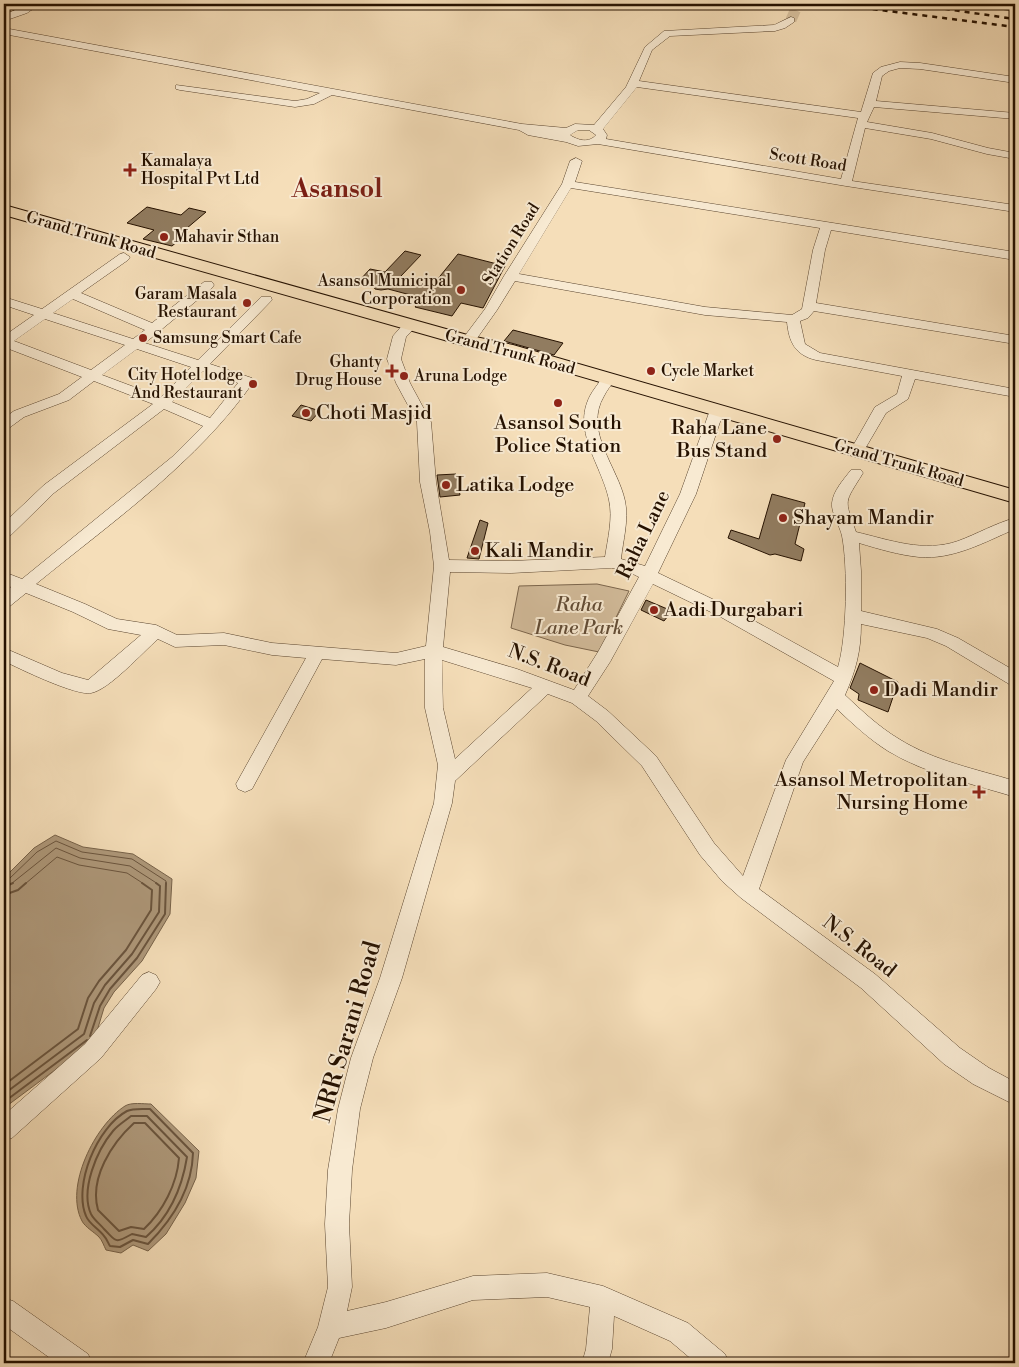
<svg xmlns="http://www.w3.org/2000/svg" width="1019" height="1367" viewBox="0 0 1019 1367" font-family="'Libre Bodoni',serif">
<style>
.green{fill:#d2bb9a;stroke:#7c664d}
.water{fill:#ae987a;stroke:#776249}
.lines{fill:none;stroke-linecap:round;stroke-linejoin:round}
.shore-far1{stroke:#6a543d;stroke-width:1}
.shore{stroke:#6a543d;stroke-width:2}
.building{fill:#917c60;stroke:#251100}
.minor-tunnel{stroke:#d6bf9d;stroke-width:11;stroke-dasharray:11 5;stroke-linecap:butt}
.minor-casing{stroke:#59442e;stroke-width:1}
.major-casing{stroke:#251100;stroke-width:2}
.minor{fill:#f8ead2;fill-rule:evenodd}
.major{fill:#f5deb9;fill-rule:evenodd}
.rail{stroke:#251100;stroke-width:2.5;stroke-dasharray:5 5;stroke-linecap:butt}
.poi-dot{fill:#8f2418;stroke:#f8ead2;stroke-width:2}
.labels{text-anchor:middle;dominant-baseline:central;stroke-width:4;stroke-linejoin:round;paint-order:stroke}
.far-street-label{font-size:16px;fill:#251100;stroke:#f8ead2}
.far-poi-label{font-size:16px;fill:#251100;stroke:#f8ead2;text-anchor:start}
.poi-label{font-size:20px;fill:#251100;stroke:#f8ead2;text-anchor:start}
.street-label{font-size:20px;fill:#251100;stroke:#f8ead2}
.park-label{font-size:20px;font-style:italic;fill:#624c36;stroke:#f8ead2}
.near-street-label{font-size:24px;fill:#251100;stroke:#f8ead2}
.far-town-label{font-size:25px;font-weight:bold;fill:#7a1f14;stroke:#f8ead2}
</style>
<rect width="100%" height="100%" fill="#f5deb9"/>
<filter id="stains"><feTurbulence type="fractalNoise" baseFrequency=".004" numOctaves="4"/><feColorMatrix values="0 0 0 0 .2 0 0 0 0 .09 0 0 0 0 .02 0 0 0 .5 -.17"/></filter>
<radialGradient id="worn" r=".72"><stop offset=".6" stop-color="#630" stop-opacity="0"/><stop offset="1" stop-color="#630" stop-opacity=".3"/></radialGradient>
<path class="green" d="M597,584L629,591L599,652L565,645L511,628L519,586Z"/>
<path class="water" d="M55,835L83,847L133,854L172,879L170,914L142,961L114,992L104,1008L94,1041L4,1108V878L34,848Z
M151,1104L199,1151L196,1178L185,1203L166,1234L148,1251L133,1245L121,1253L106,1250C104,1246 102,1240 99,1237C94,1232 85,1227 82,1221C64,1187 95,1125 125,1106C131,1102 144,1104 151,1104Z"/>
<g class="lines">
<path class="shore-far1" d="M4,881L9,879L37,852L56,841L82,852L132,859L166,881V884
M11,884L56,848L80,858L130,866L158,884
M25,884L57,857L79,865L127,873L144,884"/>
<path class="shore" d="M4,887L13,883
M4,895L18,890L26,883
M90,1036L100,1006L110,989L137,958L165,914L166,883
M4,1085L78,1029L88,998L99,981L126,950L151,910L152,890L142,883
M4,1094L84,1034L94,1003L105,985L132,954L159,912L160,886L156,883
M4,1102L87,1040
M150,1109L193,1153C192,1189 173,1219 148,1244L133,1240L120,1247L110,1246C108,1243 107,1239 104,1236C99,1229 89,1224 86,1216C73,1185 97,1127 127,1111C133,1108 143,1109 150,1109Z
M131,1116H147L187,1157C182,1188 170,1216 146,1237L132,1234C114,1244 117,1242 104,1229C100,1224 94,1220 91,1214C80,1190 97,1150 113,1131C118,1125 125,1121 131,1116Z
M134,1123H145L179,1158C177,1184 163,1211 144,1229L131,1227L119,1231L98,1210C89,1178 112,1143 134,1123Z"/>
</g>
<path class="building" d="M147,207L181,215L189,208L206,212L180,234L185,235L172,246L143,239L154,230L127,223Z
M405,251L421,255L401,276L432,286L458,254L505,266L483,308L461,303L452,316L415,307L422,298L388,289L381,290L375,289L373,285L359,281L370,269L385,272Z
M513,330L563,343L554,355L504,341Z
M301,405L320,411L311,421L292,416Z
M456,474L460,495L440,497L437,475Z
M772,494L805,503L795,544L804,549L801,561L775,554L770,555L728,538L731,530L759,539Z
M480,520L488,523L479,559L467,558Z
M646,600L672,611L664,621L641,610Z
M860,663L898,682L888,712L858,700L859,694L850,688Z"/>
<g class="lines">
<path class="minor-tunnel" d="M791,20L798,4"/>
<g class="minor-casing">
<path id="minor" d="M29,4H40L27,13L4,21V15Z
M979,4L1015,5V11L984,7Z
M791,17L794,18V22L785,28L775,31L670,36L652,50L639,81L861,112L873,73L881,67L900,62L920,63L1015,77V83L920,69L900,68L889,71L882,76L876,101L1015,113V119L874,107L867,122L932,133L988,148L1015,153V159L987,154L931,139L865,128L852,181L1015,205V212L846,186L598,144L578,146L566,142L528,135L519,130L332,95L314,104L295,107L180,90L176,89V85L295,101L307,99L320,93L4,34V28L522,124L566,128L575,124L594,125L626,87L645,47L664,31L774,25ZM637,87L858,118L841,179L606,139L607,135L603,129ZM578,130H589L596,135C589,143 579,141 570,135Z
M576,158L582,161L575,182L1015,252V260L831,230L825,250L816,303L1015,336V344L814,311L808,318L800,321L805,344L820,353L1015,389V397L915,379L908,399L886,413L862,454H852L850,451L875,407L897,394L902,376L816,360C795,355 789,342 787,322L705,315L515,281L497,310L473,344H463L461,341L485,309L504,276L562,184L570,161ZM571,188L820,228L813,250L802,309L792,315L705,307L519,274Z
M124,253L130,257L128,260L81,293L152,323L204,282H212L214,285L212,288L145,343L198,360L261,297H271L272,300L210,364L252,378L254,381C198,462 112,522 36,584L85,604L117,619L156,625L177,635L224,633L272,643L396,653L426,646L434,566L430,532L420,482L417,422L396,383L387,359L393,336L406,321L411,320L418,324L406,337L401,359L410,383L431,422L436,482L449,560L511,561L605,557C608,538 613,518 609,500C601,462 567,426 595,388C599,383 601,377 608,376L615,380C611,385 607,390 604,396C583,431 618,467 625,501C629,520 623,540 621,559L645,566L680,494L710,410L712,407H722L724,410L696,494L658,573L731,608L838,667C847,637 848,566 842,536C840,526 831,513 832,503C833,491 844,479 851,470H861L863,473C844,504 844,498 856,532C890,540 924,553 958,541C977,534 996,523 1015,518V529C985,542 953,560 919,557C899,555 879,549 859,543L861,571V611L937,629L958,638L1015,671V686L1009,684L946,646L927,638L861,624C861,651 856,670 845,695C862,711 879,727 899,739C934,761 976,769 1015,781V797C973,784 926,774 888,751C869,739 853,724 837,709L803,762L759,889L875,974L960,1048L989,1068L1015,1082V1105L973,1084L944,1064L861,988L741,898L722,881L700,855L642,766L596,721L572,703L548,694L455,781L452,803L402,978L373,1058L360,1109L352,1170L349,1224L352,1287L347,1311L386,1302L473,1276L547,1273L603,1286L688,1323L725,1354L729,1363H696L670,1341L614,1316L612,1349L608,1363H582L586,1349L590,1307L547,1297L473,1300L386,1328L339,1338L329,1363H303L318,1327L328,1287L325,1224L328,1170L338,1109L351,1058L380,978L434,803L438,765L425,708V659L396,665L322,659L252,789L245,792L238,789L236,784L306,658L272,655L224,645L175,647L158,639C143,652 109,690 91,693C76,696 20,669 4,661V648L62,673L88,680L141,635L108,629L73,612L26,593L10,606L4,608V593L11,587L4,584V572L22,579L172,457L203,426L164,409L54,493L10,536L4,537V523L44,485L153,404L94,381L69,400L24,417L9,428L4,429V418L14,411L59,394L82,377L4,347V336L34,315L4,305V297L42,309L120,254ZM73,299L145,330L133,339L53,313ZM45,319L125,345L91,370L14,341ZM137,349L191,367L161,397L102,375ZM203,371L238,383L210,418L172,402ZM612,568L627,571L639,577L598,652L574,690L517,669L443,647L450,572L511,573ZM653,584L719,616L834,681L786,760L743,876L714,843L656,756L608,711L588,696L610,662ZM442,660L532,688L455,759L443,708Z
M149,972L156,975L160,982L156,989L101,1058L12,1138L4,1141V1115L85,1044L142,975Z
M4,1298L13,1301L88,1354L92,1363H57L4,1325Z"/>
</g>
<g class="major-casing">
<path id="major" d="M4,205L471,336L513,345L1015,490V503L504,354L462,345L4,215Z"/>
</g>
<use href="#minor" class="minor"/>
<use href="#major" class="major"/>
<path class="rail" d="M833,4L1015,27
M893,4L930,9
M925,6L1015,19"/>
</g>
<g class="poi-dot">
<path d="M127.5 162.5h5v5h5v5h-5v5h-5v-5h-5v-5h5z"/>
<circle cx="164" cy="237" r="5"/>
<circle cx="461" cy="290" r="5"/>
<circle cx="247" cy="303" r="5"/>
<circle cx="143" cy="338" r="5"/>
<path d="M389.5 363.5h5v5h5v5h-5v5h-5v-5h-5v-5h5z"/>
<circle cx="651" cy="371" r="5"/>
<circle cx="404" cy="376" r="5"/>
<circle cx="253" cy="384" r="5"/>
<circle cx="558" cy="403" r="5"/>
<circle cx="306" cy="413" r="5"/>
<circle cx="777" cy="439" r="5"/>
<circle cx="446" cy="485" r="5"/>
<circle cx="783" cy="518" r="5"/>
<circle cx="475" cy="551" r="5"/>
<circle cx="654" cy="610" r="5"/>
<circle cx="874" cy="690" r="5"/>
<path d="M976.5 784.5h5v5h5v5h-5v5h-5v-5h-5v-5h5z"/>
</g>
<g class="labels">
<g class="far-street-label">
<text transform="translate(808 160) rotate(9)">Scott Road</text>
<text transform="translate(91 235) rotate(16)">Grand Trunk Road</text>
<text transform="translate(511 244) rotate(-58)">Station Road</text>
<text transform="translate(510 352) rotate(15)">Grand Trunk Road</text>
<text transform="translate(899 463) rotate(16)">Grand Trunk Road</text>
</g>
<g class="far-poi-label">
<text x="141" y="161">Kamalaya<tspan x="141" dy="18">Hospital Pvt Ltd</tspan></text>
<text x="174" y="237">Mahavir Sthan</text>
<text x="451" y="281" text-anchor="end">Asansol Municipal<tspan x="451" dy="18">Corporation</tspan></text>
<text x="237" y="294" text-anchor="end">Garam Masala<tspan x="237" dy="18">Restaurant</tspan></text>
<text x="153" y="338">Samsung Smart Cafe</text>
<text x="382" y="362" text-anchor="end">Ghanty<tspan x="382" dy="18">Drug House</tspan></text>
<text x="661" y="371">Cycle Market</text>
<text x="243" y="375" text-anchor="end">City Hotel lodge<tspan x="243" dy="18">And Restaurant</tspan></text>
<text x="414" y="376">Aruna Lodge</text>
</g>
<g class="poi-label">
<text x="316" y="413">Choti Masjid</text>
<text x="558" y="423" text-anchor="middle">Asansol South<tspan x="558" dy="23">Police Station</tspan></text>
<text x="767" y="428" text-anchor="end">Raha Lane<tspan x="767" dy="23">Bus Stand</tspan></text>
<text x="456" y="485">Latika Lodge</text>
<text x="793" y="518">Shayam Mandir</text>
<text x="485" y="551">Kali Mandir</text>
<text x="664" y="610">Aadi Durgabari</text>
<text x="884" y="690">Dadi Mandir</text>
<text x="968" y="780" text-anchor="end">Asansol Metropolitan<tspan x="968" dy="23">Nursing Home</tspan></text>
</g>
<g class="street-label">
<text transform="translate(644 535) rotate(-64)">Raha Lane</text>
<text transform="translate(549 666) rotate(21)">N.S. Road</text>
<text transform="translate(859 947) rotate(38)">N.S. Road</text>
</g>
<g class="park-label">
<text x="579" y="605">Raha<tspan x="579" dy="23">Lane Park</tspan></text>
</g>
<g class="near-street-label">
<text transform="translate(348 1032) rotate(-74)">NRR Sarani Road</text>
</g>
<g class="far-town-label">
<text x="337" y="189">Asansol</text>
</g>
</g>
<rect width="1019" height="1367" fill="none" stroke="#f5deb9" stroke-width="20"/>
<rect x="5" y="5" width="1009" height="1357" fill="none" stroke="#251100" stroke-width="2.5"/>
<rect x="10" y="10" width="999" height="1347" fill="none" stroke="#251100"/>
<rect width="100%" height="100%" filter="url(#stains)"/>
<rect width="100%" height="100%" fill="url(#worn)"/>
</svg>
